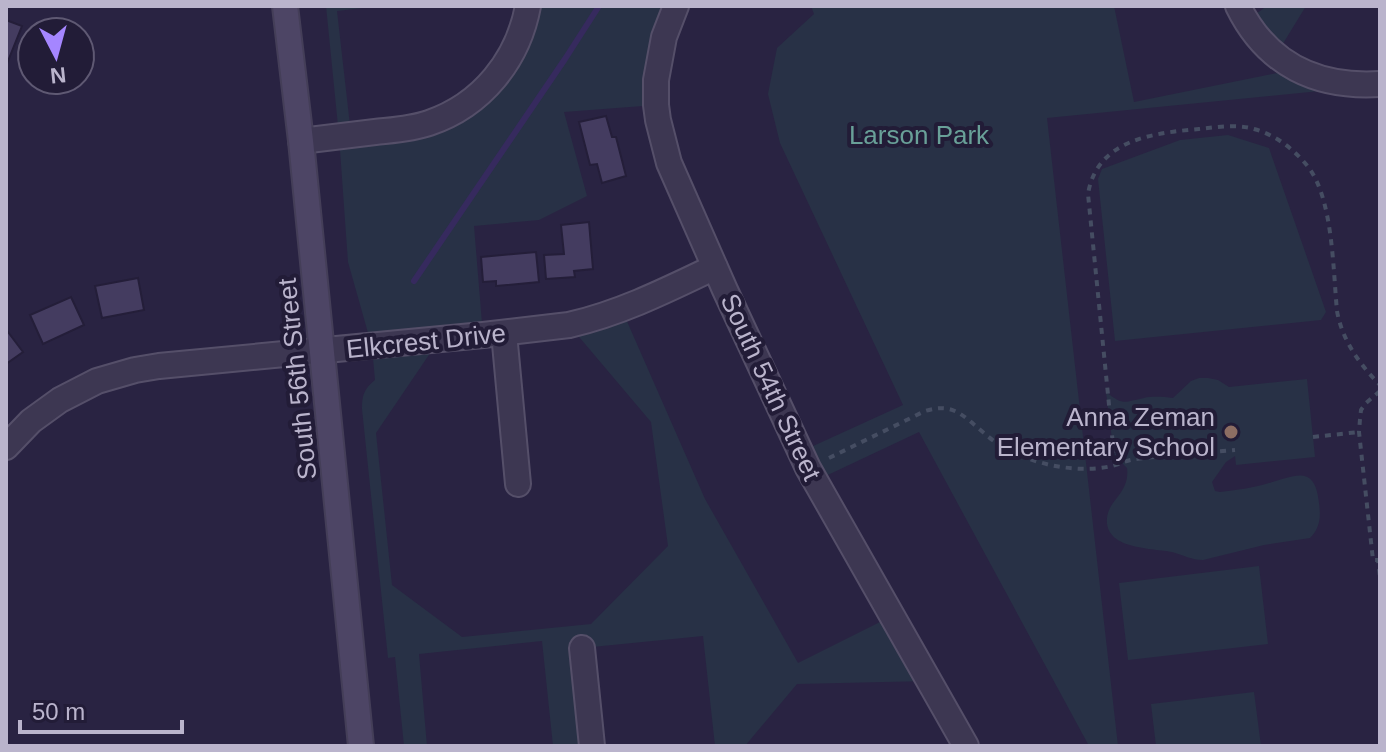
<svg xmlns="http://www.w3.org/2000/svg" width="1386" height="752" viewBox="0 0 1386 752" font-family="Arial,sans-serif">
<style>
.green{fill:#283146}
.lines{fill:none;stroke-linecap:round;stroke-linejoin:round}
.stream{stroke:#362a5e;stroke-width:6}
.building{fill:#443c60;stroke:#241e39;stroke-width:2}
.street-casing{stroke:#554f69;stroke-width:28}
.secondary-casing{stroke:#443e58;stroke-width:28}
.path{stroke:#454d62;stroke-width:4;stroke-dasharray:6 6;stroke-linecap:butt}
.street{stroke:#3d3752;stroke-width:24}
.secondary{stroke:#4d4565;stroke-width:24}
.education-dot{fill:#8d6e63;stroke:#221c37;stroke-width:3}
.labels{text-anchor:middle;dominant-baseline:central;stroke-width:8;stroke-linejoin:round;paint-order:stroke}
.park-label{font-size:26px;fill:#69a098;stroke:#221c37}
.street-label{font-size:26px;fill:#bab4cc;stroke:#221c37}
.poi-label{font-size:26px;fill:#bab4cc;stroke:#221c37;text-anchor:end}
</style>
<rect width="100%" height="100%" fill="#292342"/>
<path class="green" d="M326,6H380L337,11L351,134L478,96L528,6H676L656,105L564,112L587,196L539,220L474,226L483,335L439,340L376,433L392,585L462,637L591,624L668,546L651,422L569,325L622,310L705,499L798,663L892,616L928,681L797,684L745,746H715L703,636L582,648L592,746H553L542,641L419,654L427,746H404L395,657L388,658L362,409C362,395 364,389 375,380L372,347L348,262L339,136Z
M811,6H1114L1134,102L1297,69L1380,85L1047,118L1118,746H1089L919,432L815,481L800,452L903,405L780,143L768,94L777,48L814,14Z
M1267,6H1306L1276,55L1246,21Z
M1228,135L1269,148L1326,312L1321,320L1115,341L1098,179L1102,169L1180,140Z
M1199,378H1208L1218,380L1229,387L1307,379L1315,457L1236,465L1235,456L1226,462L1212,482L1215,491L1220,492C1236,490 1253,488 1269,483C1295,476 1315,464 1319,503C1321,517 1320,528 1310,538L1264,545L1203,560C1192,560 1183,555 1172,552C1153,548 1104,550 1107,518C1109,499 1130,493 1127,468L1114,455L1106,392C1124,406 1124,402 1144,398C1153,396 1164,397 1173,398L1191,381Z
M1259,566L1268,644L1128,660L1119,583Z
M1254,692L1261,746H1156L1151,704Z"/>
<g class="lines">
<path class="stream" d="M414,281L565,59L599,6"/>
</g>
<path class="building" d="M6,20L22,26L6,66Z
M606,116L612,137H616L626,176L602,183L597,164L590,165L579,122Z
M589,222L593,269L574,271L575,277L546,279L544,255L564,254L561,225Z
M536,252L539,282L496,286V281L483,282L481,257Z
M138,278L144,310L102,318L95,286Z
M71,297L84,325L43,344L30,315Z
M8,332L23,352L6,364V334Z"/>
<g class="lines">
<g class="street-casing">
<path id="street" d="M676,6L664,37L656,80V105L658,120L669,163L725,290L808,468L966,746
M1238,6C1267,65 1317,88 1380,84
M301,141C325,138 350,135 375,132C393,130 412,129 429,123C482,105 518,60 528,6
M504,333L518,484
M6,447L31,421L60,400L97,381L135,370L159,366L483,335L569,325C621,313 667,290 715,267
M582,648L592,746"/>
</g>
<g class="secondary-casing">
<path id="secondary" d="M285,6L301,141L361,746"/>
</g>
<path class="path" d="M1380,391L1366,403L1361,410L1360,419L1359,432L1373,560H1378L1380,577
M1313,437L1359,432
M829,458L925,411C954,402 963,416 984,433C996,444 1011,452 1027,458C1053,468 1085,472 1112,466C1120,464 1127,460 1136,459C1169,455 1202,453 1235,450
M1119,464L1114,455L1088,194C1097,139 1154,133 1199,129C1217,127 1237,124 1254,129C1276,135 1295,150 1309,168C1333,201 1333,269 1337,311C1342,340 1360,365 1380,385"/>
<use href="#street" class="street"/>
<use href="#secondary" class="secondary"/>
</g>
<circle class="education-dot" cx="1231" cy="432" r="8"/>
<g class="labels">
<g class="park-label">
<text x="919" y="135">Larson Park</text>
</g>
<g class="street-label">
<text transform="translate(426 341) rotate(-6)">Elkcrest Drive</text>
<text transform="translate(297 379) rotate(-96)">South 56th Street</text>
<text transform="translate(771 387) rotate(65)">South 54th Street</text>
</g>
<g class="poi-label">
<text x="1215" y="417">Anna Zeman<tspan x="1215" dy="30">Elementary School</tspan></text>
</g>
</g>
<rect width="1386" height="752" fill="none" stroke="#bab4cc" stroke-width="16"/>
<g transform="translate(56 56) rotate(174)"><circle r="38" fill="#221c37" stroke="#5f5973" stroke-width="2"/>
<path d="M0-6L14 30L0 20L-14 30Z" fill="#a586ff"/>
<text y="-12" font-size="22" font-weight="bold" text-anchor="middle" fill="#bab4cc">N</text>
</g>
<path d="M20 720v12h162v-12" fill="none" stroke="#bab4cc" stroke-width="4"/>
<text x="32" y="720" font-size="24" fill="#bab4cc" stroke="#221c37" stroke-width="6" paint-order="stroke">50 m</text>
</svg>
